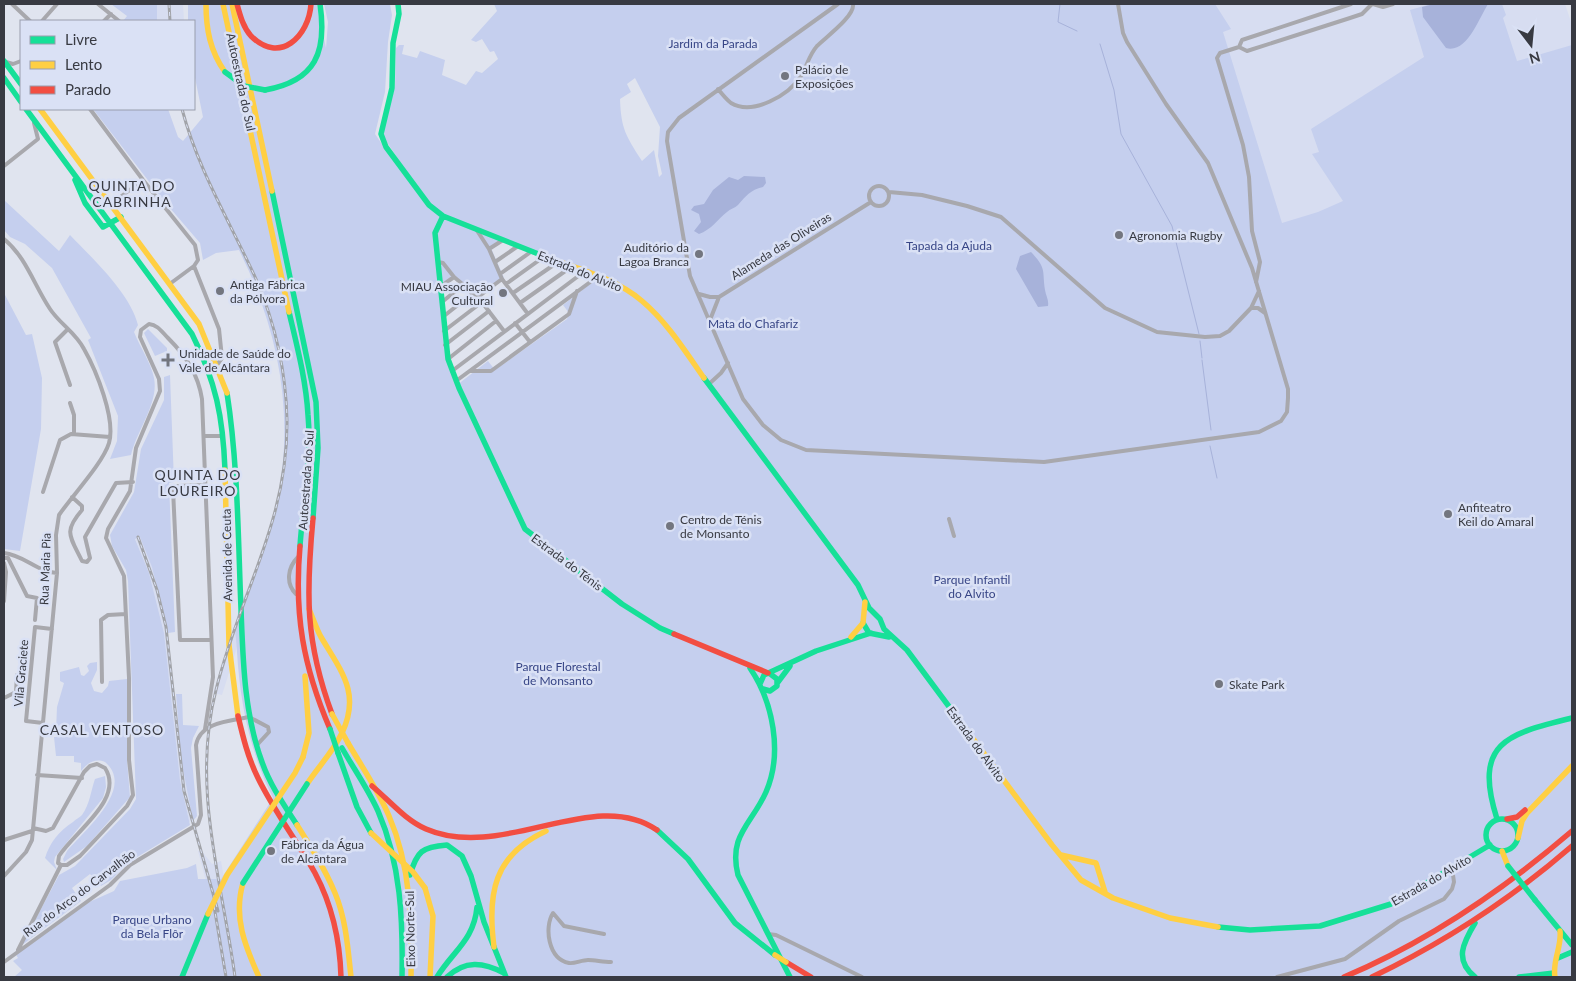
<svg xmlns="http://www.w3.org/2000/svg" width="1576" height="981" viewBox="0 0 1576 981" font-family="Lato,sans-serif">
<style>
.built{fill:#d7ddf1}
.green{fill:#c5cfee;fill-rule:evenodd}
.water{fill:#a7b2da}
.lines{fill:none;stroke-linecap:round;stroke-linejoin:round}
.stream{stroke:#a7b2da;stroke-width:1}
.street{stroke:#a8a8ad;stroke-width:4}
.fast{stroke:#16e098;stroke-width:5.5}
.slow{stroke:#ffcf43;stroke-width:5.5}
.jam{stroke:#f24e42;stroke-width:5.5}
.rail-casing{stroke:#a1a3a8;stroke-width:3}
.rail{stroke:#dae1f5;stroke-width:1;stroke-dasharray:4;stroke-linecap:butt}
.fast-bridge{stroke:#16e098;stroke-width:5.5}
.slow-bridge{stroke:#ffcf43;stroke-width:5.5}
.poi-dot{fill:#73767f;stroke:#dae1f5;stroke-width:2}
.labels{text-anchor:middle;dominant-baseline:central;stroke-width:5;stroke-linejoin:round;paint-order:stroke}
.park-label{font-size:12px;fill:#374586;stroke:#dae1f5}
.poi-label{font-size:12px;fill:#383a42;stroke:#dae1f5;text-anchor:start}
.street-label{font-size:12px;fill:#383a42;stroke:#dae1f5}
.neighbourhood-label{font-size:14px;letter-spacing:1px;fill:#383a42;stroke:#dae1f5}
</style>
<rect width="100%" height="100%" fill="#e0e4ef"/>
<path class="built" d="M157,4H183L184,21H157Z
M1207,4H1443L1430,55L1347,201L1318,215L1281,226Z
M1496,4H1565L1572,25V54L1514,72Z
M140,536L153,567L167,626L181,759L193,821L189,822L178,770L164,633L149,573L135,538Z
M234,626L243,628L222,695L213,693Z
M201,850L212,864L221,861L232,923L208,889L198,851Z"/>
<path class="green" d="M111,4H157V21H123L127,16Z
M188,4H317L326,48L328,22L324,4H390L392,15L388,42L385,92L375,134L393,160L407,172L384,138V125L395,87L396,48L399,45H404L402,54L417,58L420,51L445,60L442,75L466,85L476,71L482,73L498,59L494,51L490,52L482,39L476,42L471,40L497,11L494,4H1215L1231,29L1223,32L1282,223L1318,212L1343,201L1312,154L1319,152L1311,129L1424,57L1410,10L1431,4H1502L1506,15L1503,18L1517,61L1572,45V977H14L22,970L13,961L18,958L15,953L87,903L114,891L120,881L187,868L196,864L198,879H221L273,798C250,752 240,703 237,652C237,643 234,631 236,622C241,598 258,569 266,544C299,442 286,345 239,250L216,253L203,260L200,243L164,201L93,109H168L178,137L183,141L203,117L194,73V21H188ZM635,78L660,127L658,156L662,174L659,177L654,150L642,161C626,136 621,129 620,99L631,92L627,84ZM504,238L599,277L563,305L569,313L567,319L495,370L488,361L457,385L448,357L442,284L454,276L478,297L504,278L491,248Z
M4,200L59,251L70,235C93,259 130,293 138,325L134,332C140,347 151,363 154,378C159,403 137,430 131,455L110,459L117,441L118,416L88,340L91,338L52,268L25,244L10,237L4,230Z
M4,293L26,335L32,334L42,378L41,429L20,551L4,549Z
M148,329L167,348V351L155,356L144,333Z
M170,375L174,482L169,483L175,632L168,633L152,567L140,537L135,539L149,573L164,633L180,780L190,825L129,862L111,880L101,886L90,874L72,888L81,901L22,945L59,875L75,866L130,809L136,799L128,581L126,570L112,546L110,535L134,492L141,449L164,400V377Z
M97,662V670L91,683L94,691L102,693L108,686L109,681L127,679V760L130,797L87,846L64,862L63,859L67,851C84,831 136,788 105,762C95,758 87,763 81,771V763L74,762V756H56L54,737H62L61,730L56,731L57,707L64,683L60,681V672L79,667L81,675L84,676L89,671L87,666L90,663Z
M176,694H182L183,725L199,726L193,738L191,748L197,816L193,821L181,759Z
M105,776L106,787L103,798L55,857L54,862L57,870L45,858C50,842 59,831 73,822C76,819 79,818 82,815C90,804 91,790 95,779Z"/>
<path class="water" d="M1434,4H1488C1479,18 1467,54 1446,48L1423,17L1422,7Z
M744,176L765,177L766,183L763,187C750,190 746,196 738,205C735,208 730,209 727,212C718,219 711,230 699,234L694,231L701,222L699,214L691,210L694,206L704,204L713,190L729,177L738,180Z
M1031,252C1047,269 1042,270 1045,290C1046,296 1049,300 1048,306L1038,307L1016,269L1020,256Z"/>
<g class="lines">
<path class="stream" d="M1060,4L1058,22L1077,31
M1100,44L1114,90L1121,134L1172,226L1199,334
M1200,341L1202,358
M1202,360L1211,430
M1210,446L1217,478"/>
<path class="street" d="M12,4L30,21
M98,4L119,21
M838,4L679,118L668,132L667,141L690,276L743,399L763,425L781,440L806,450L1044,462L1259,432L1281,421L1287,412L1288,398V389L1252,268L1208,163L1166,104L1127,42L1123,33L1118,4
M1351,4L1242,40L1239,47L1247,51L1350,18L1362,14L1372,4
M1373,4L1383,7L1393,4
M42,21L57,4
M104,21L111,14
M1239,47L1220,53L1217,58L1243,145L1249,177L1252,231L1260,262L1256,282
M6,62L13,64L21,61
M718,89C722,94 727,100 731,103C753,116 789,95 801,76C807,66 809,55 817,46C826,37 855,16 853,4
M90,109L143,180L195,245L198,260L194,266L219,329L222,358L217,365L208,368
M4,166L38,139L34,123
M869 196a10 10 0 1 1 20 0a10 10 0 1 1-20 0Z
M889,192L922,195L967,206L1001,217L1105,308L1157,332L1205,337L1220,336L1229,331L1251,308L1259,291
M111,204L143,180
M476,229L489,249L502,279L528,314
M4,239C26,257 34,285 50,309C59,323 76,333 84,349C96,370 116,419 109,443C103,463 72,496 59,515L56,535L57,573L32,840L26,852L4,876
M489,249L503,240
M438,262L443,263L454,277L478,297L504,331
M495,262L518,246
M500,274L532,251
M171,283L194,266
M506,284L545,256
M440,287L454,277
M513,293L558,262
M699,294L710,297H719L871,202
M478,297L502,279
M442,302L463,285
M520,303L571,267
M1251,308H1258L1265,313
M444,316L473,293
M710,320L719,297
M515,323L530,342
M68,329L55,342L70,385
M444,331L482,302
M445,345L489,311
M448,359L496,321
M452,371L585,271
M470,371H491L569,314L577,291
M456,381L597,277
M709,384L721,373L728,363
M70,403L74,415V434
M204,436H223
M205,485L178,486L173,489L180,640H211
M43,492L60,440L71,434L110,437
M72,497L82,506V510C63,532 70,536 82,561L87,562L90,558L85,537L116,483L133,482
M949,519L954,536
M4,553C24,555 37,572 57,573
M4,558H8L27,596L37,598L35,620
M4,563L6,572L4,601
M296,594C285,583 288,567 298,557
M102,682L101,620L108,615L126,614
M4,698L16,692L17,675
M43,723L26,721L35,627L52,629
M37,775L82,778
M4,840L32,831
M61,865H67L80,856L127,806L133,795L129,760V678L124,576L106,538L108,529L130,491L136,448L160,391L159,379L140,337L141,330L149,324C158,325 162,332 168,338C186,356 198,374 202,399L213,677L205,729
M604,934L564,926L553,913C544,927 548,959 569,963C574,964 582,960 588,960C595,960 603,962 611,962
M768,934L776,935L862,977
M18,950L61,865L58,863L59,856C74,832 125,799 105,768L97,764L90,766L84,772L53,828L46,831L33,828
M4,962L110,885L130,865L198,824L201,815L196,745C200,722 230,721 249,717L268,727L269,732L257,745
M1277,977L1345,959L1399,921L1444,899L1452,889L1454,882L1452,868"/>
<path class="fast" d="M398,4L399,14L393,43L392,88L381,134L386,147L429,205L443,216L541,255
M4,61L21,84
M4,78L21,102
M265,90C316,81 327,52 320,4
M26,109L192,334C216,382 223,417 225,470
M75,180L85,203L103,227L121,217
M272,191L316,402L318,448L313,518
M443,216L435,233L448,359L459,388L525,529L622,604L660,628L674,634
M289,312C297,346 306,380 308,415C312,458 303,502 300,546
M704,378L858,585L869,608L880,619L884,629L907,650L962,724
M227,393C238,464 238,536 241,609C243,660 244,713 262,762C270,785 284,805 297,825
M863,623L869,633L889,637
M750,668C773,702 783,753 766,792C752,824 728,835 738,875L790,977
M778,682L790,666
M760,684L764,675L816,651L871,633
M763,689L770,691L777,686V679L769,673
M342,748C354,769 368,789 378,811C401,864 403,920 402,977
M338,753L357,807L371,833
M1486 835a16 16 0 1 1 32 0a16 16 0 1 1-32 0Z
M1497,819C1473,743 1506,734 1572,718
M657,830L688,859L735,923L775,955
M410,875C417,851 422,847 447,845L462,856L471,876L484,922L506,977
M1535,900L1572,945
M1475,923C1463,943 1454,960 1475,977
M1218,927L1250,930L1320,926L1391,904L1490,845
M1558,958L1572,952
M182,977L208,914
M437,977C453,951 474,940 477,907
M447,977C465,960 483,962 504,973
M1519,977L1554,973"/>
<path class="slow" d="M206,4C206,29 210,51 225,72
M223,4L289,312
M232,4L272,191
M40,109L199,324L227,393
M541,255C574,268 614,277 642,301C667,322 685,351 704,378
M225,470L229,645L238,716
M851,637L863,623L865,602
M962,724L1052,845L1081,880L1113,898L1170,918L1218,927
M348,743C362,767 378,790 389,816C411,867 412,922 411,977
M303,757L309,733L305,676
M307,784C318,767 333,752 342,733C361,693 341,671 321,637C316,628 313,618 309,609
M297,825C311,847 325,869 335,893C346,919 348,949 351,977
M1518,838L1522,821L1527,813L1572,766
M1502,851L1508,866
M1061,855L1096,863L1105,892
M243,883C233,917 245,946 259,977
M425,888L433,916L430,977
M494,947C487,893 494,855 546,831
M1555,977C1552,961 1562,947 1560,931"/>
<path class="jam" d="M237,4C240,15 243,27 251,36C280,65 309,36 311,4
M313,518C306,594 305,641 332,714
M300,546C294,614 303,666 330,729
M674,634L768,673
M238,716C243,737 248,758 258,778C274,811 297,841 315,873C332,905 340,941 341,977
M372,786C389,800 405,820 426,829C502,862 594,786 657,830
M1507,819L1517,817L1525,810
M786,962L811,977
M1344,977C1429,941 1502,891 1572,831
M1372,977C1445,942 1511,899 1572,846"/>
<g class="rail-casing">
<path id="rail" d="M169,4L170,21
M182,109C198,170 230,222 256,279C275,323 286,371 287,420C288,523 239,595 216,690C191,788 222,881 235,977
M138,537L157,590L166,627L184,791L218,911
M214,906L226,977"/>
</g>
<use href="#rail" class="rail"/>
<path class="fast-bridge" d="M225,72L244,86L265,90
M330,729L338,753
M1508,866L1535,900
M243,883L307,784"/>
<path class="slow-bridge" d="M332,714L348,743
M371,833L413,872L425,888
M208,914L227,875L295,773L303,757
M775,955L786,962"/>
</g>
<g class="poi-dot">
<circle cx="785" cy="76" r="5"/>
<circle cx="1119" cy="235" r="5"/>
<circle cx="699" cy="254" r="5"/>
<circle cx="220" cy="291" r="5"/>
<circle cx="503" cy="293" r="5"/>
<path d="M165.5 352.5h5v5h5v5h-5v5h-5v-5h-5v-5h5z"/>
<circle cx="1448" cy="514" r="5"/>
<circle cx="670" cy="526" r="5"/>
<circle cx="1219" cy="684" r="5"/>
<circle cx="271" cy="851" r="5"/>
</g>
<g class="labels">
<g class="park-label">
<text x="713" y="43">Jardim da Parada</text>
<text x="949" y="245">Tapada da Ajuda</text>
<text x="753" y="323">Mata do Chafariz</text>
<text x="972" y="579">Parque Infantil<tspan x="972" dy="14">do Alvito</tspan></text>
<text x="558" y="666">Parque Florestal<tspan x="558" dy="14">de Monsanto</tspan></text>
<text x="152" y="919">Parque Urbano<tspan x="152" dy="14">da Bela Flôr</tspan></text>
</g>
<g class="poi-label">
<text x="795" y="69">Palácio de<tspan x="795" dy="14">Exposições</tspan></text>
<text x="1129" y="235">Agronomia Rugby</text>
<text x="689" y="247" text-anchor="end">Auditório da<tspan x="689" dy="14">Lagoa Branca</tspan></text>
<text x="230" y="284">Antiga Fábrica<tspan x="230" dy="14">da Pólvora</tspan></text>
<text x="493" y="286" text-anchor="end">MIAU Associação<tspan x="493" dy="14">Cultural</tspan></text>
<text x="179" y="353">Unidade de Saúde do<tspan x="179" dy="14">Vale de Alcântara</tspan></text>
<text x="1458" y="507">Anfiteatro<tspan x="1458" dy="14">Keil do Amaral</tspan></text>
<text x="680" y="519">Centro de Ténis<tspan x="680" dy="14">de Monsanto</tspan></text>
<text x="1229" y="684">Skate Park</text>
<text x="281" y="844">Fábrica da Água<tspan x="281" dy="14">de Alcântara</tspan></text>
</g>
<g class="street-label">
<text transform="translate(241 82) rotate(78)">Autoestrada do Sul</text>
<text transform="translate(781 246) rotate(-32)">Alameda das Oliveiras</text>
<text transform="translate(580 271) rotate(22)">Estrada do Alvito</text>
<text transform="translate(306 480) rotate(-86)">Autoestrada do Sul</text>
<text transform="translate(227 555) rotate(-91)">Avenida de Ceuta</text>
<text transform="translate(567 562) rotate(37)">Estrada do Ténis</text>
<text transform="translate(45 569) rotate(-88)">Rua Maria Pia</text>
<text transform="translate(21 673) rotate(-85)">Vila Graciete</text>
<text transform="translate(976 744) rotate(54)">Estrada do Alvito</text>
<text transform="translate(1431 880) rotate(-30)">Estrada do Alvito</text>
<text transform="translate(79 893) rotate(-37)">Rua do Arco do Carvalhão</text>
<text transform="translate(410 929) rotate(-91)">Eixo Norte-Sul</text>
</g>
<g class="neighbourhood-label">
<text x="132" y="185">QUINTA DO<tspan x="132" dy="16">CABRINHA</tspan></text>
<text x="198" y="474">QUINTA DO<tspan x="198" dy="16">LOUREIRO</tspan></text>
<text x="102" y="729">CASAL VENTOSO</text>
</g>
</g>
<rect width="1576" height="981" fill="none" stroke="#383a42" stroke-width="10"/>
<rect x="20" y="20" width="175" height="90" fill="#dae1f5" stroke="#999ead"/>
<rect x="30" y="36" width="25" height="8" fill="#16e098" stroke="#999ead"/>
<text x="65" y="45" font-size="15" fill="#383a42">Livre</text>
<rect x="30" y="61" width="25" height="8" fill="#ffcf43" stroke="#999ead"/>
<text x="65" y="70" font-size="15" fill="#383a42">Lento</text>
<rect x="30" y="86" width="25" height="8" fill="#f24e42" stroke="#999ead"/>
<text x="65" y="95" font-size="15" fill="#383a42">Parado</text>
<g transform="translate(1531 45) rotate(164)" stroke="#dae1f5" stroke-width="4" paint-order="stroke">
<path d="M0-4L9 19L0 12L-9 19Z" fill="#383a42"/>
<text y="-8" font-size="14" font-weight="bold" text-anchor="middle" fill="#383a42">N</text>
</g>
</svg>
